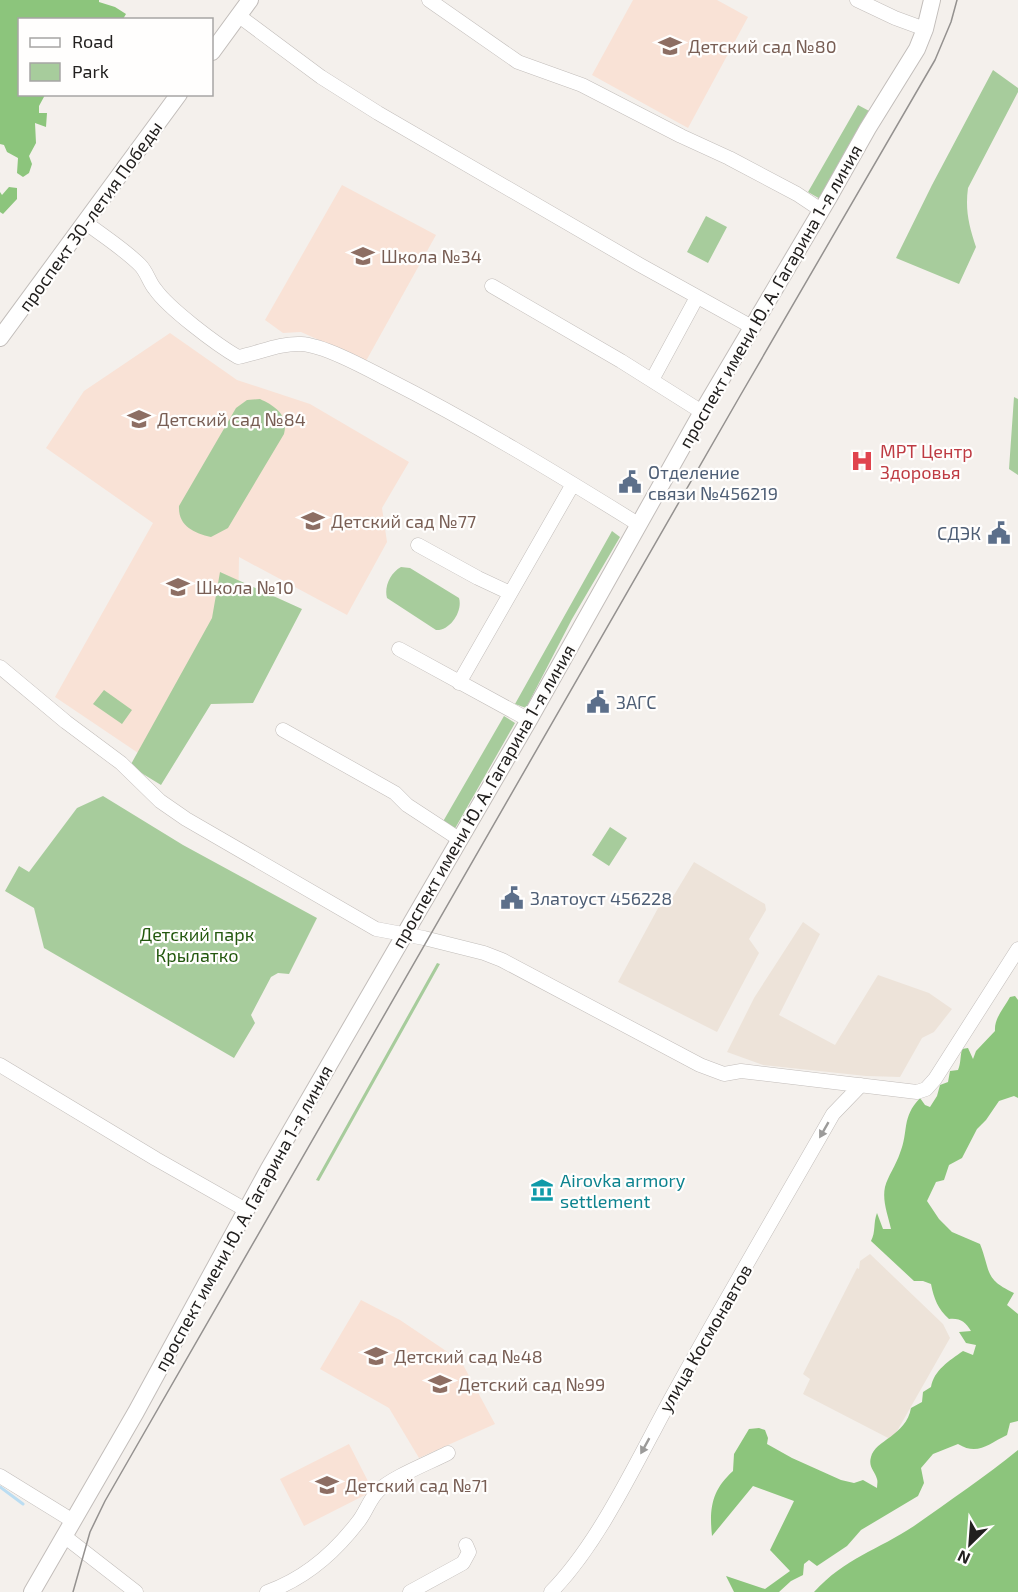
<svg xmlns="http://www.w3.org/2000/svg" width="1018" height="1592" viewBox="0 0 1018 1592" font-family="'Exo 2',sans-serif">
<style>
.built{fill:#ede3d9}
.education{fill:#f9e2d6}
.green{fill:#a7cc9c}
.forest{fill:#8cc57c}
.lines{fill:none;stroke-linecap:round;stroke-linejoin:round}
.stream{stroke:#bbddf2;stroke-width:3}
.minor-casing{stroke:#c2bdba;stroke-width:15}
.major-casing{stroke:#c2bdba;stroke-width:18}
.minor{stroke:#fff;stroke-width:14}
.major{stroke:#fff;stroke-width:16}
.tram{stroke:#94918f;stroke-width:1.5}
.oneway{fill:#9c9b9a}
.labels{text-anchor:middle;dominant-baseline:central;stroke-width:4.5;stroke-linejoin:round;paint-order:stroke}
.education-label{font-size:18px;fill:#785e54;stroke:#fffefd;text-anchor:start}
.street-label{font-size:18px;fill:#22201f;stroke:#fffefd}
.health-label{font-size:18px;fill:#be3a42;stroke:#fffefd;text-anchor:start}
.service-label{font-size:18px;fill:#4e5e75;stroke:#fffefd;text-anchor:start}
.park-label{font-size:18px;fill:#23580e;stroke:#fffefd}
.culture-label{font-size:18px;fill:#0d838f;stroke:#fffefd;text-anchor:start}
</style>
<rect width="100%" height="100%" fill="#f4f0ec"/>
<path class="built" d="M694,862L765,904L766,910L749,939L759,953L717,1032L618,982L663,899L671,900Z
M803,922L820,934L779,1015L835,1045L878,975L929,993L952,1009L934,1032L922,1038L900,1077L866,1076L763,1065L727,1052L754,998Z
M870,1254L943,1324L950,1338L892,1440L803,1394L810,1379L803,1374L857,1268L859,1269L860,1261Z"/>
<path class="education" d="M633,0H717L748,17L688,128L592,75Z
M342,185L436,235L366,361L301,332L283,333L265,320Z
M170,333L237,380L310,404L409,462L382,508L387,542L347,615L239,557L238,617L150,761L55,697L153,523L46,448L84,391Z
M361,1300L400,1320L461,1361L495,1424L419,1458L389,1408L320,1369Z
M349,1444L373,1491L304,1526L280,1479Z"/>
<path class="green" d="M993,70L1018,88V92L968,188C965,210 969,226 976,247L959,284L896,258L932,185Z
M858,105L871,112L822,200L808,192Z
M706,216L727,227L708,263L687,252Z
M1014,397L1018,399V475L1009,469Z
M260,399C275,406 289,415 284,434L228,528L211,537C194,533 178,526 179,506L236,408L247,400Z
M612,531L620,537L572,619L526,708L515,704Z
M401,567L410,568L459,598C463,611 450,631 436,630L387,598C384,587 390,573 401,567Z
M220,572L302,609L253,703L211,704L161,785L130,766L212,618Z
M104,690L132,710L122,724L93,704Z
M504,716L515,723L453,832L441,825Z
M103,796L183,845L317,918L289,974L278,973L271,977L251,1015L255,1023L234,1058L44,948L34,908L5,891L19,866L29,872L77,808Z
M610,827L627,838L609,866L592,855Z
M437,963L440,964L319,1181L316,1180Z"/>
<path class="forest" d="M0,0H99V2L115,7L126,14L123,19L20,20V94L45,95L39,106V113H47L46,127L35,123L36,143L29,156L32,164L29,173L23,177L17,173L18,158L7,152L4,145L0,144Z
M9,187L17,188V199L3,214L0,212V192L2,195Z
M1015,996L1018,1000V1098L1014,1096L999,1101L986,1120L977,1129L962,1158L949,1165L944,1180L936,1182L927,1201L939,1219L952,1232L980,1244C991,1272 984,1279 1014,1293L1007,1305L1018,1314V1421L1010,1423L1007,1435C988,1444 978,1456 958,1444L933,1454L921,1468L924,1483L918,1496L861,1530L847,1546L817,1566L809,1560L804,1564L803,1575L791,1581L779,1592H734L726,1576L765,1589L790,1571L770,1550L794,1501L753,1486L712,1536C709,1508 712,1490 733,1471L734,1454L749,1429L759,1428L765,1430L768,1438L767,1444L792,1458L841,1480L854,1483L863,1480L877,1488C877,1485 878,1482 877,1479C875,1471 868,1467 871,1457C875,1440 906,1436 911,1408L922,1402L923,1392L931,1387C934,1370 949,1361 963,1351L973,1355L976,1345L966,1343L959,1332L971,1331C965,1322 961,1318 949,1319C938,1309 934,1299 931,1284L923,1281H914L871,1241C876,1232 873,1223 877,1213L883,1229H891C888,1215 882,1201 885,1187C888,1176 896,1165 900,1153C909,1131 901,1118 920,1098L925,1105L930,1107L937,1096L940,1085L948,1082L950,1071L958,1070C961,1063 960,1057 962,1049L968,1048L973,1059L976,1051L995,1031C994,1018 1004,1008 1010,997Z
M1018,1450V1592H814C845,1558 878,1550 914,1526C949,1501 985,1477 1018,1450Z"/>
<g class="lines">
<path class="stream" d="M0,1487L23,1504"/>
<g class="minor-casing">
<path id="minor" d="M429,0L518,62L582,85L681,136L729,158L797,194L821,210
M857,0L895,18L925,29
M239,16L321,77L378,113L640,265L752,327
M85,222C103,236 124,249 140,265C147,272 149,282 155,289C168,308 217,345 238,357C259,353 280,343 301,344C323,345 364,367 385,378C472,422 556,473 638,524
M492,286L621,361L702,412
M652,380L697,297
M418,545L478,578L510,593
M399,649L529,720
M0,667L66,722L121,763L160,801L186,819L376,929L424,938L484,953L502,960L700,1065L724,1074L741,1071L917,1092L926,1089L935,1079L1018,949
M459,683L573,484
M283,730L395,793L407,805L459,839
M0,1065L156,1159L246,1210
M0,1476L73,1521
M64,1536L136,1592
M267,1592C304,1579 335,1552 358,1522C366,1512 369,1500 378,1491C392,1477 429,1463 448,1453
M410,1592L463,1563L469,1552L466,1545
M551,1592C601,1541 638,1458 673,1395C725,1300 780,1207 833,1114L861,1085"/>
</g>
<g class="major-casing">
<path id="major" d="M212,52L250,0
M0,338L179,94
M32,1592L136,1412L268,1170L529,720L702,412L828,199L868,128L917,49L925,29L932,0"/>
</g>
<use href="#minor" class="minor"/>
<use href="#major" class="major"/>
<path class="tram" d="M73,1592L90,1532L105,1501L740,396L935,60L951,22L957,0"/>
</g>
<defs><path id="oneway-solid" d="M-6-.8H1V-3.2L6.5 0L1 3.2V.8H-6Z" transform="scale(1.5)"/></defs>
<g class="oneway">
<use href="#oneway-solid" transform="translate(824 1130) rotate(120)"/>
<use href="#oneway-solid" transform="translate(645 1446) rotate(119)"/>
</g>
<defs>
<g id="school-bare" transform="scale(1.8)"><path d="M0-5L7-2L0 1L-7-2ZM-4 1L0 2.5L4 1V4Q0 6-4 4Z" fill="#8d6e63" stroke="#fffefd" stroke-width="2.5" paint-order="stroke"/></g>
<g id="hospital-bare" transform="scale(1.8)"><path d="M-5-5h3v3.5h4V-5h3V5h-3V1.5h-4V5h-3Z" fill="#e0444e" stroke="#fffefd" stroke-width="2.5" paint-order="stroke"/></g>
<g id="civic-bare" transform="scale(1.8)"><path d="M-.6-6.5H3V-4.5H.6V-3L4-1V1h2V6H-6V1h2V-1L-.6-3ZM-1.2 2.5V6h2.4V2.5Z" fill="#5c6f8a" stroke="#fffefd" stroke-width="2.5" paint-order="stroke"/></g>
<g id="museum-bare" transform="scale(1.8)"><path d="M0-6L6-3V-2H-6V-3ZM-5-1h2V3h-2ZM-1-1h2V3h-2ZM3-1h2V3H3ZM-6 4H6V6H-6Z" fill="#0f9aa8" stroke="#fffefd" stroke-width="2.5" paint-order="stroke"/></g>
</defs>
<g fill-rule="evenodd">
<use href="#school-bare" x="670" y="46"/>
<use href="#school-bare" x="363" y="256"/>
<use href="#school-bare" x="139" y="419"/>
<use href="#hospital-bare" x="862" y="461"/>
<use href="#civic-bare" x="630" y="482"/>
<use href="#school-bare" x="313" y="521"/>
<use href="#civic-bare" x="999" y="533"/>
<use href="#school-bare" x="178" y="587"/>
<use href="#civic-bare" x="598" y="702"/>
<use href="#civic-bare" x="512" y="898"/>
<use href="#museum-bare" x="542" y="1190"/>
<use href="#school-bare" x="376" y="1356"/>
<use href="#school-bare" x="440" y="1384"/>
<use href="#school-bare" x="327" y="1485"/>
</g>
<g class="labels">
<g class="education-label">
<text x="688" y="46">Детский сад №80</text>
<text x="381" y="256">Школа №34</text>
<text x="157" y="419">Детский сад №84</text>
<text x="331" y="521">Детский сад №77</text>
<text x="196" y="587">Школа №10</text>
<text x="394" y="1356">Детский сад №48</text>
<text x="458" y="1384">Детский сад №99</text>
<text x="345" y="1485">Детский сад №71</text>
</g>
<g class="street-label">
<text transform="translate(90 216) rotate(-54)">проспект 30-летия Победы</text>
<text transform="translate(770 296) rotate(-60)">проспект имени Ю. А. Гагарина 1-я линия</text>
<text transform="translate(483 796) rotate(-60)">проспект имени Ю. А. Гагарина 1-я линия</text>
<text transform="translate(243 1218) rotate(-61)">проспект имени Ю. А. Гагарина 1-я линия</text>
<text transform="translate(705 1338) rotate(-60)">улица Космонавтов</text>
</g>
<g class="health-label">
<text x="880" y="451">МРТ Центр<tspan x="880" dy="21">Здоровья</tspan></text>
</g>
<g class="service-label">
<text x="648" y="472">Отделение<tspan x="648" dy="21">связи №456219</tspan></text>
<text x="981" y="533" text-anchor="end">СДЭК</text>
<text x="616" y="702">ЗАГС</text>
<text x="530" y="898">Златоуст 456228</text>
</g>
<g class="park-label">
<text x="197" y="934">Детский парк<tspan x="197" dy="21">Крылатко</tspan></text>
</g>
<g class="culture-label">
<text x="560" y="1180">Airovka armory<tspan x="560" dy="21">settlement</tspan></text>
</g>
</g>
<rect x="18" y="18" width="195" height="78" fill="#fffefd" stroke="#a7a5a4" stroke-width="1.5"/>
<rect x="30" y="38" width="30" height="9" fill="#ffffff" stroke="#a7a5a4" stroke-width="1.5"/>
<text x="72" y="48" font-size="18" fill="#22201f">Road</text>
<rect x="30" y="63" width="30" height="18" fill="#a7cc9c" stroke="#a7a5a4" stroke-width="1.5"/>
<text x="72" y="78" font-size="18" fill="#22201f">Park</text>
<g transform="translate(970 1544) rotate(205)" stroke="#fffefd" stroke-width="4.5" paint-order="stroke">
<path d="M0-4.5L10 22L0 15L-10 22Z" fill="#22201f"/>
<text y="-9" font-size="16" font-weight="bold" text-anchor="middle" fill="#22201f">N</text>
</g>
</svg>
